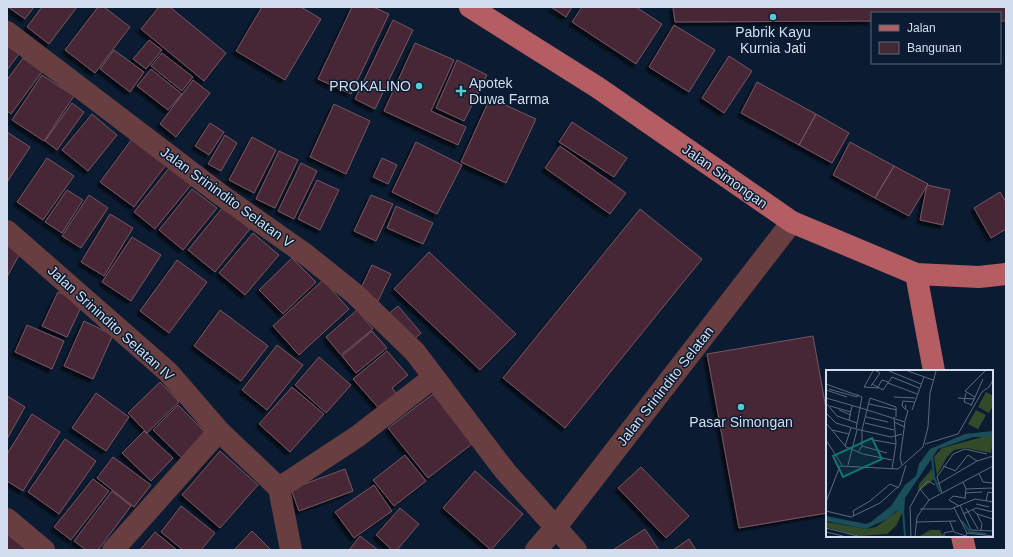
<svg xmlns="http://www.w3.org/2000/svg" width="1013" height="557" viewBox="0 0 1013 557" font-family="Helvetica,sans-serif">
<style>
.building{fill:#462834;stroke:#775562;filter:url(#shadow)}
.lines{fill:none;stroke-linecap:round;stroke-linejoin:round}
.minor{stroke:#683e40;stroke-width:22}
.major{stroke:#b45d63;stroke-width:22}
.poi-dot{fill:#52cdd0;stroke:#0b1c32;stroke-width:1.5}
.labels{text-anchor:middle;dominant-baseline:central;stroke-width:3;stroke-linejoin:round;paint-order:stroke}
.poi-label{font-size:14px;fill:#d2deed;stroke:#0b1c32}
.street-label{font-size:14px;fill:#d2deed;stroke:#0b1c32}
.inset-river{fill:none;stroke:#1a4f5a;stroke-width:2}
.inset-road{fill:none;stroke:#5b6a7d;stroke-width:1}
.view{fill:#0f766e;fill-opacity:0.15;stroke:#0f766e;stroke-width:2}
.inset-edge{fill:none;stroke:#d2deed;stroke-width:2}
</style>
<defs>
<filter id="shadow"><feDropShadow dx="-3.5" dy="3.5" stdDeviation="1" flood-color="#0009"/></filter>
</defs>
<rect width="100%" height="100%" fill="#0b1c32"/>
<path class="building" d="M8,7H34L25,19Z
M42,7H77L49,44L27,27Z
M98,7H104L130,27L95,73L65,50Z
M159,7H170L226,53L204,81L141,29Z
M262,7H301L321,19L285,80L236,51Z
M352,7H373L389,14L351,94L318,79Z
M551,7H572L566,17Z
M582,7H636L662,24L636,64L572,22Z
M673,7H1006V21H1000V13H872V21L675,22Z
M393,20L413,30L375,109L355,99Z
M674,25L715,50L689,92L649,67Z
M149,40L162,50L146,69L133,59Z
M415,43L454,60L431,111L466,127L458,145L384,111Z
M7,46L19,54L7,70Z
M114,50L144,72L130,92L100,69Z
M162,53L193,77L182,91L151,66Z
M729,56L752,71L724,113L702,98Z
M23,58L42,72L11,114L7,111V80Z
M457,60L487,75L464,121L436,108Z
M151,69L182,94L168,110L137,86Z
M42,75L74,96L44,141L12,120Z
M193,80L210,93L176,137L160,124Z
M757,82L816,114L799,145L741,113Z
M490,98L536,119L506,183L461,162Z
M72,103L84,112L57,150L45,141Z
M334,104L370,121L346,174L310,157Z
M92,114L117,135L88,171L62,150Z
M816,114L849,133L832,163L799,145Z
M572,122L627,158L614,177L559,142Z
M210,123L224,132L209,155L195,146Z
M7,132L30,147L7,182Z
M225,135L237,143L221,171L208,164Z
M252,137L276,150L254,193L229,180Z
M132,139L166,165L134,207L100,182Z
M416,142L462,165L437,214L392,192Z
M850,142L894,166L875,198L833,175Z
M560,146L626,193L610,214L545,168Z
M279,151L298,160L275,208L256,199Z
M47,158L74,176L43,220L17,202Z
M382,158L397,165L388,184L373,177Z
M301,163L317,171L294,219L278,211Z
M894,166L928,184L909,216L875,198Z
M169,168L191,185L155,229L134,212Z
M317,180L339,190L320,230L298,219Z
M927,185L950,190L943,225L920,220Z
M192,189L217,208L183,250L159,230Z
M67,190L83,200L62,233L45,222Z
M1000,192L1006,202V229L991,238L974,208Z
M89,195L108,208L81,248L62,236Z
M371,195L393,204L376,241L354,231Z
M396,206L433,223L423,244L387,228Z
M223,207L250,229L215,272L188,250Z
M640,209L702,259L565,428L503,378Z
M110,214L133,228L104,276L81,262Z
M253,233L279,255L245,295L219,273Z
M132,237L161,255L131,301L102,282Z
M7,245L20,253L7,277Z
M429,252L516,334L480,370L394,289Z
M292,258L316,282L283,314L259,290Z
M177,260L207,282L169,333L140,311Z
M372,265L391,274L378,301L359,292Z
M323,280L349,309L299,355L273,326Z
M58,292L83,303L67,337L42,326Z
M398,306L421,333L409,344L386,316Z
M220,310L268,346L241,381L194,346Z
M357,310L373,329L341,355L326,337Z
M84,321L113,335L93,379L64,366Z
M27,325L64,341L52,369L15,352Z
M372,331L387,348L356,373L342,356Z
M813,336L827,414V513L739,528L707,354Z
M277,345L303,365L267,410L242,390Z
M387,351L408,375L392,388L400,398L383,413L353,379Z
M319,357L351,385L326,413L295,385Z
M160,382L179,402L147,433L128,413Z
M292,387L324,414L290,452L259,424Z
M96,393L129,417L106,451L72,428Z
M433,394L472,444L428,478L388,428Z
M7,396L25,407L7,439Z
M178,405L210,437L185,461L153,430Z
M32,414L60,432L23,491L7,481V454Z
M144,431L173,458L151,481L122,453Z
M65,439L96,461L59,514L28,492Z
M220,451L258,485L220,528L182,495Z
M405,455L426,481L394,506L373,480Z
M113,457L151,485L134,507L97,478Z
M641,467L689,516L666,538L618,488Z
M345,469L353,491L299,511L291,489Z
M475,471L523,514L491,550L443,508Z
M93,479L109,491L71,540L54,527Z
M374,485L392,511L354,538L335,512Z
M112,491L131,506L98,550H86L74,541Z
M181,506L215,533L201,550H183L161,532Z
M400,508L419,524L397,550H392L376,535Z
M645,529L659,550H613Z
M252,531L271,550H234Z
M155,532L177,550H140Z
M7,534L27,550H7Z
M360,536L378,550H349Z
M689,539L696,550H673Z"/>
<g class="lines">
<path class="minor" d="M7,32L221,195L305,254L355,294L415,352L505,471L576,550
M7,231L168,372L219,431L279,488
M7,519L44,550
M113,550L219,431
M291,550L279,488L358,436L434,377
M536,550L556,527L792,222"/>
<path class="major" d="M470,7L597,87L792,222L916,274L979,277L1006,274
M916,274L934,371
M962,536L965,550"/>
</g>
<g class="poi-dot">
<circle cx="773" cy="17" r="4"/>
<circle cx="419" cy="86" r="4"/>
<path d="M459 85h4v4h4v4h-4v4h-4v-4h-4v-4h4z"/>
<circle cx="741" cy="407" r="4"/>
</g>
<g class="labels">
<g class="poi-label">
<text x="773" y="32">Pabrik Kayu<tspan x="773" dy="16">Kurnia Jati</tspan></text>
<text x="469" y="83" text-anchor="start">Apotek<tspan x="469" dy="16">Duwa Farma</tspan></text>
<text x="411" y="86" text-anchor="end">PROKALINO</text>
<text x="741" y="422">Pasar Simongan</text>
</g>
<g class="street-label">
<text transform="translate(725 176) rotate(35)">Jalan Simongan</text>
<text transform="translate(227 197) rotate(36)">Jalan Srinindito Selatan V</text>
<text transform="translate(111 323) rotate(42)">Jalan Srinindito Selatan IV</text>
<text transform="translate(665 386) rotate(-52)">Jalan Srinindito Selatan</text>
</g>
</g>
<g transform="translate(826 370)">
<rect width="167" height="167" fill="#0b1c32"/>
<path d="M160,22L167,26V35L163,43L152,37ZM150,40L160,45L152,59L142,54ZM160,66L167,67L165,83L140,78L128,80L121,87L111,105L108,87L116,78ZM106,99L108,109L92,122L93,114ZM73,140L76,143L70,156L61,164L34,166L0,157V152L40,159L50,157ZM104,160H114L117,166H94Z" fill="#344b2a"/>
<path d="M167,61V67H147L112,79L79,128L78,144L70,141L63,148L40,159L0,151V146L40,154L45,152L65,136L79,115L90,106L93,94L104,79L139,64Z" fill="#1a4f5a"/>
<path class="inset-river" d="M106,86L108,107L114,122M77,141L79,166M136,151L144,162L160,164"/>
<path class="inset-road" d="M47,1L38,17L53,18M63,1L95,14M82,1L107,10M62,13L91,24M0,14L36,27L30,59M46,14L57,20L66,7L93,18M45,16L54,3L50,1M52,17L56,10L62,12M3,19L31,27L32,24M0,20L21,27M140,23L138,32L146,35M68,27L89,28M149,27L139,21L159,1M0,28L35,38M132,28L148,29M0,33L11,46L31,53M43,34L71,40M4,36L25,42M145,36L157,9M35,38L79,52L74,88L76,95M79,39L76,36L77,31L88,32M13,40L25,45M86,40L98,7M0,43L10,53L30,59L65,67L76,64M40,47L62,52M23,50L26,36M79,51L82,41L79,39L80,35M68,52L79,57M0,53L20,77L37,84L66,90M39,53L68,60M6,60L23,64M36,60L44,28L70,37V47M42,69L70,74M0,70L16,95M99,74L132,64L156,22L163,17L167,10M19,76L25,58M36,76L61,83M32,82L36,76V60M142,85L151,91L167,86M22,95L31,60M117,96L130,101M66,99L70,74L68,47M130,100L142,85M153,104L157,112L167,113M137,112L140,119L139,129M112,114L151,91M140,119L167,118M116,123L111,107L127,84L139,79L161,84M139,123L156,122M103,130L94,119L102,111L109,115M160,131L162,122L167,123M0,132L14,96L72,99L97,77L102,57L104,23L110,1M150,134L163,137M134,135L145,160L167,161M133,136L123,130L127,126L139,128M128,138L141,163L167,166M140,138L152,159M94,139H125L149,129L167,132M146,139L151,144L167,149M0,141L25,147L54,133L74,115L80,95M137,144L150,138L167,142M151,144L156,154L155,160M28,146L27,141L44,131L64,114L73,118M90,152L130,151M124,152L128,162L140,166L141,163M0,158L32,166M0,162L17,166M85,166L84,137L94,119M89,166L91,147L103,130L167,96M118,166V163L127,161"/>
<path class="view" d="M46,68L56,89L17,107L7,86Z"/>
<rect width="167" height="167" class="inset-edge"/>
</g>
<rect width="1013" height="557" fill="none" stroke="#d2deed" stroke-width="16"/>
<rect x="871" y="12" width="130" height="52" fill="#0b1c32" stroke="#5b6a7d"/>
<rect x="879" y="25" width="20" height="6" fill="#b45d63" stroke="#5b6a7d"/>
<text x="907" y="32" font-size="12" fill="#d2deed">Jalan</text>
<rect x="879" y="42" width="20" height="12" fill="#462834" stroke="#5b6a7d"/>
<text x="907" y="52" font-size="12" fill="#d2deed">Bangunan</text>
</svg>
